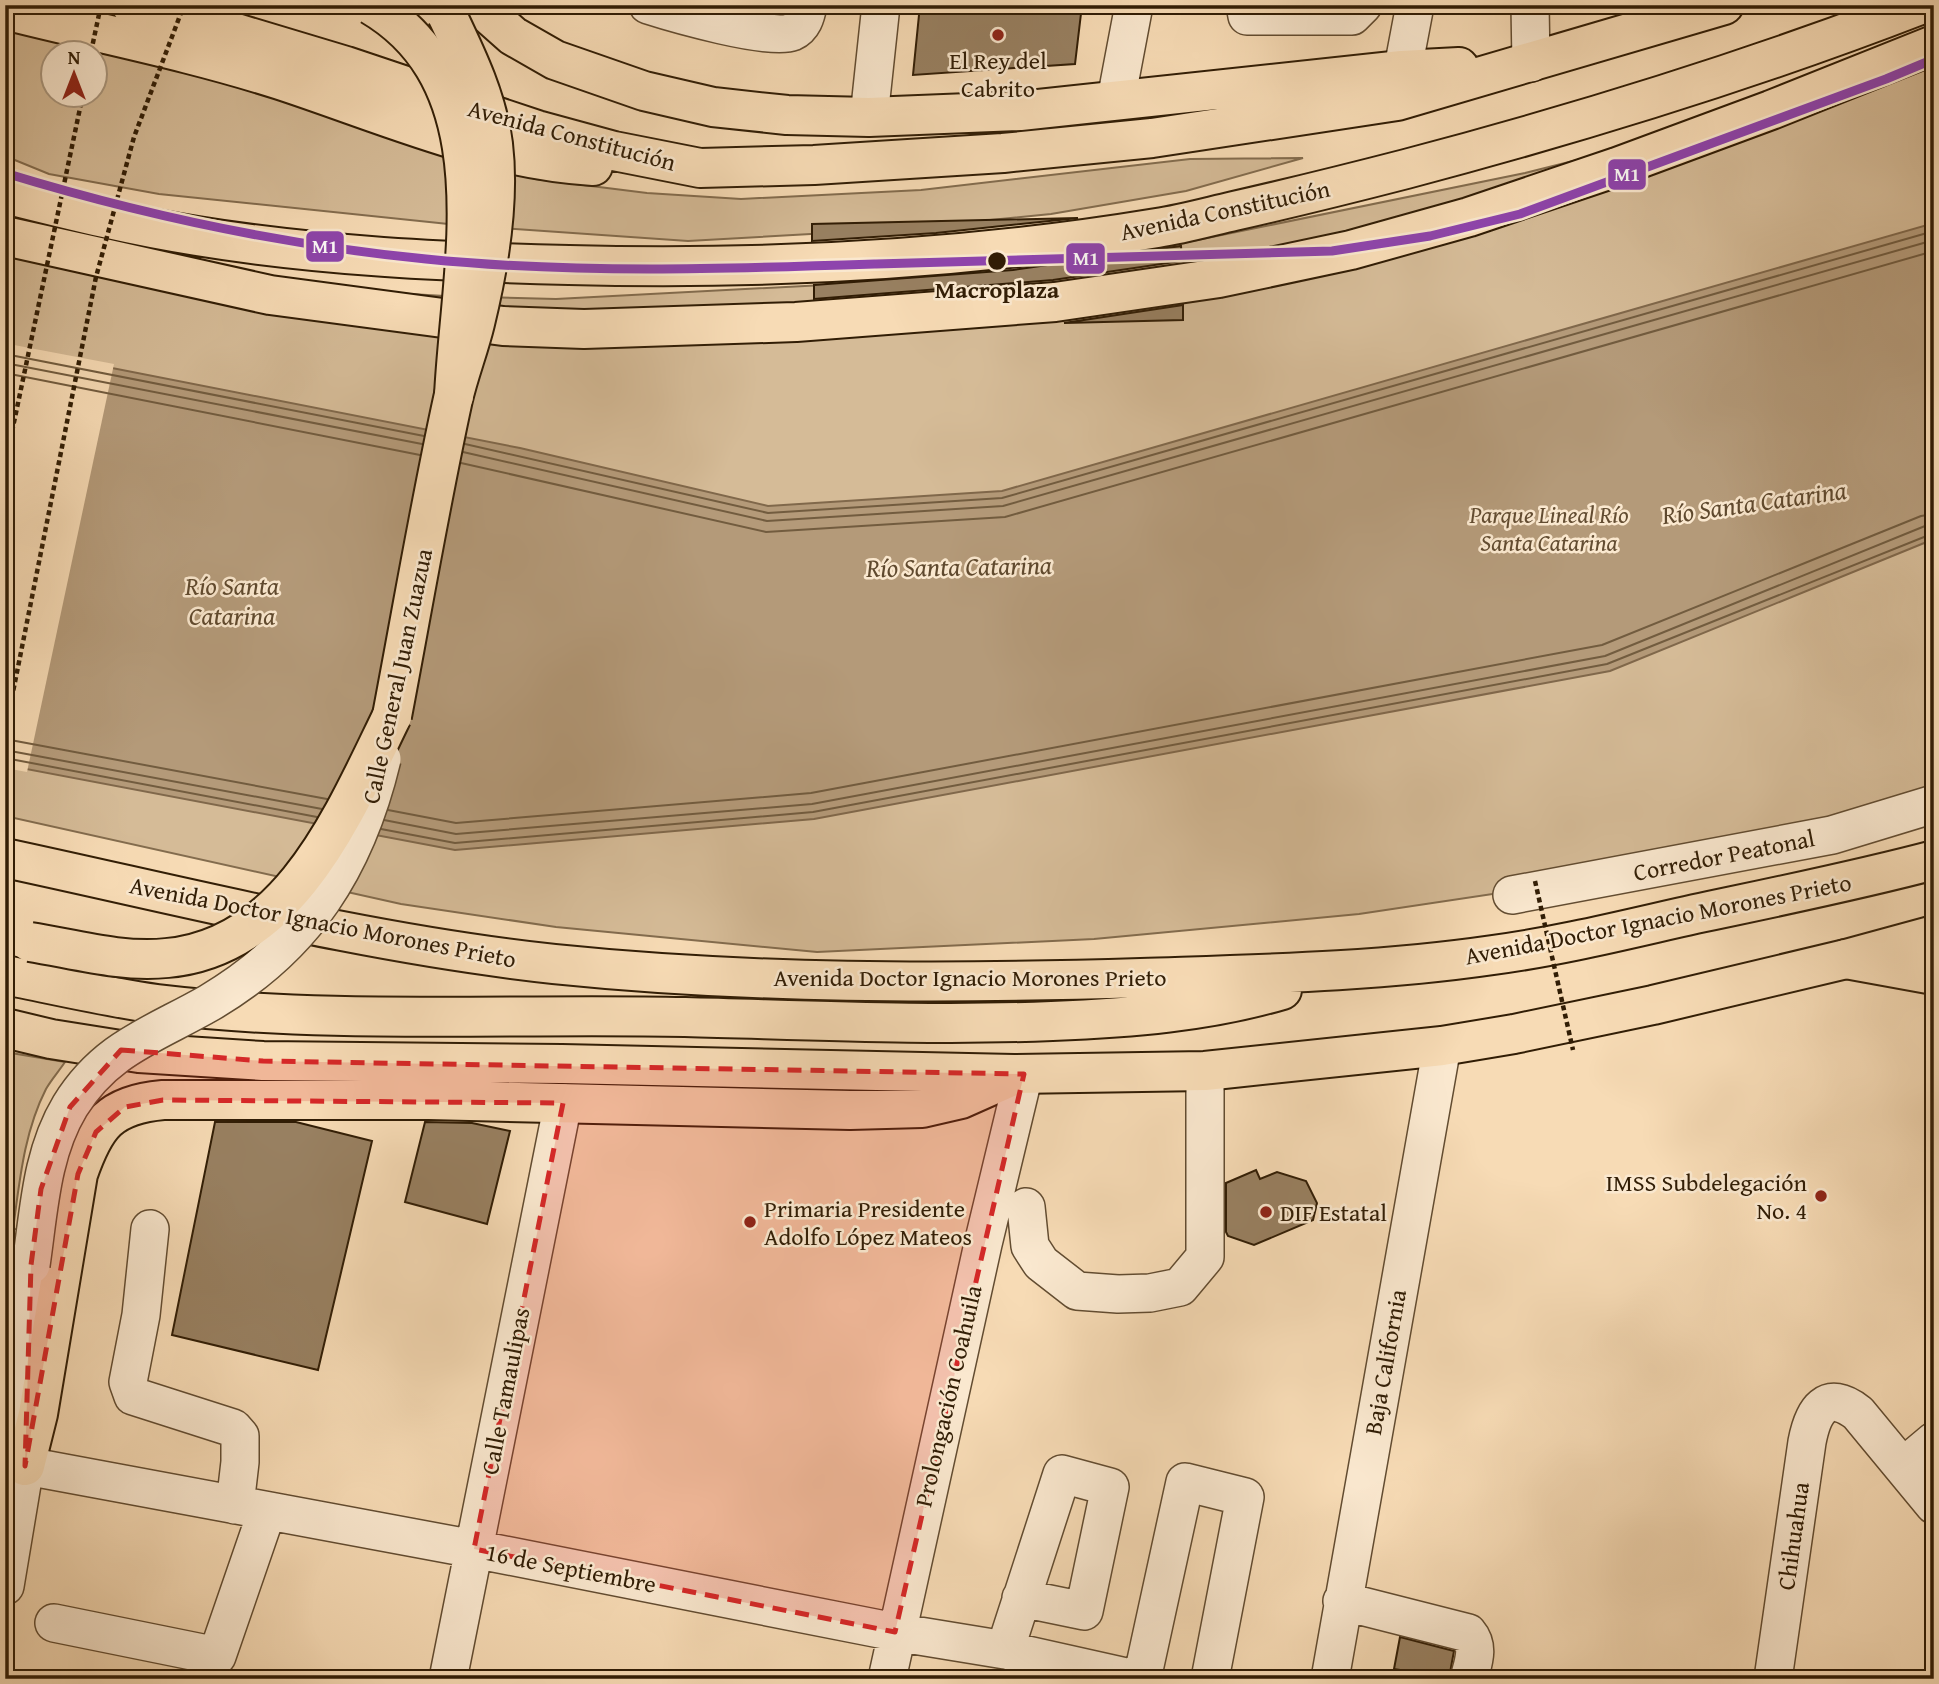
<svg xmlns="http://www.w3.org/2000/svg" width="1939" height="1684" viewBox="0 0 1939 1684" font-family="'Gentium Book Plus',serif">
<style>
.green{fill:#d5bb97;stroke:#836c4e;stroke-width:2;fill-rule:evenodd}
.water{fill:#b49a79;stroke:#80684b;stroke-width:2}
.pier{fill:#f7dbb5}
.lines{fill:none;stroke-linecap:round;stroke-linejoin:round}
.shore{stroke:#725c3f;stroke-width:2}
.building{fill:#988061;stroke:#311d05;stroke-width:2}
.minor-casing{stroke:#624c31;stroke-width:40}
.major-casing{stroke:#311d05;stroke-width:42}
.highway-casing{stroke:#311d05;stroke-width:42}
.minor{stroke:#fae8cf;stroke-width:37}
.major{stroke:#f7dbb5;stroke-width:38}
.highway{stroke:#f7dbb5;stroke-width:38}
.minor-bridge-casing{stroke:#624c31;stroke-width:40;stroke-linecap:butt}
.major-bridge-casing{stroke:#311d05;stroke-width:42;stroke-linecap:butt}
.highway-bridge-casing{stroke:#311d05;stroke-width:42;stroke-linecap:butt}
.path-bridge{stroke:#311d05;stroke-width:4.5;stroke-dasharray:5 3.5;stroke-linecap:butt}
.minor-bridge{stroke:#fae8cf;stroke-width:37}
.major-bridge{stroke:#f7dbb5;stroke-width:38}
.highway-bridge{stroke:#f7dbb5;stroke-width:38}
.metro-1-casing{stroke:#fae8cf;stroke-width:14}
.metro-1{stroke:#8e44ad;stroke-width:9}
.marked{fill:#d62828;fill-opacity:0.2;stroke:#d62828;stroke-width:5;stroke-dasharray:14 9;stroke-linejoin:round}
.poi-dot{fill:#8f2418;stroke:#fae8cf;stroke-width:2.5}
.stop-dot{fill:#311d05;stroke:#fae8cf;stroke-width:2.5}
.labels{text-anchor:middle;dominant-baseline:central;stroke-width:5;stroke-linejoin:round;paint-order:stroke}
.poi-label{font-size:24px;fill:#311d05;stroke:#fae8cf;text-anchor:start}
.street-label{font-size:24px;fill:#311d05;stroke:#fae8cf}
.stop-label{font-size:24px;font-weight:bold;fill:#311d05;stroke:#fae8cf}
.park-label{font-size:24px;font-style:italic;fill:#624c31;stroke:#fae8cf}
.water-label{font-size:26px;font-style:italic;fill:#5f492e;stroke:#fae8cf}
.line-badge{stroke:#fae8cf;stroke-width:2.5}
.badge-label{font-size:19px;text-anchor:middle;font-weight:bold;fill:#fff}
</style>
<rect width="100%" height="100%" fill="#f7dbb5"/>
<filter id="stains"><feTurbulence type="fractalNoise" baseFrequency=".00286" numOctaves="4"/><feColorMatrix values="0 0 0 0 .2 0 0 0 0 .09 0 0 0 0 .02 0 0 0 .5 -.17"/></filter>
<radialGradient id="worn" r=".72"><stop offset=".6" stop-color="#630" stop-opacity="0"/><stop offset="1" stop-color="#630" stop-opacity=".3"/></radialGradient>
<path class="green" d="M5,16L402,132L535,179L647,193L741,199L921,190L1190,159L1303,158L1186,191L1051,214L899,229L688,241L458,225L159,194L49,174L5,156ZM52,52H94V94H52Z
M1934,49V801L1599,878L1359,914L1094,939L817,952L556,927L401,904L5,816V237L306,288L445,296L556,299L919,280L1057,265L1158,248L1525,173L1669,137Z
M5,1052L65,1062C59,1071 51,1080 46,1089C25,1130 20,1177 14,1222L5,1169Z"/>
<path class="water" d="M1934,223V539L1610,671L814,819L455,850L5,765V347L520,448L768,506L1002,491Z"/>
<path class="pier" d="M14,345L114,364L27,772L5,768V385Z"/>
<g class="lines">
<path class="shore" d="M5,354L424,436
M5,363L422,444
M5,373L420,455
M465,444L768,513L1002,498L1934,231
M463,452L767,521L1003,506L1934,240
M461,463L766,532L1005,517L1934,251
M5,739L327,799
M5,750L322,809
M5,758L317,817
M388,810L456,823L811,793L1602,645L1921,516L1934,514
M384,820L456,834L812,804L1605,656L1925,526L1934,524
M381,829L455,843L813,812L1607,664L1934,533"/>
</g>
<path class="building" d="M920,5H1082L1075,64L913,75Z
M1078,218L936,233L812,241V224Z
M1181,246L1182,261L1053,280L814,299V285L1013,270Z
M1183,305V320L1064,323Z
M215,1122H296L372,1141L318,1370L172,1335Z
M425,1122L472,1123L510,1131L487,1224L405,1202Z
M1256,1170L1260,1179L1277,1172L1306,1181L1317,1203L1313,1220L1254,1245L1228,1236L1226,1232V1183Z
M1400,1637L1454,1651L1449,1678L1394,1669Z"/>
<g class="lines">
<g class="minor-casing">
<path id="minor" d="M648,5C673,13 770,41 792,32C803,27 806,16 808,5
M1245,5L1247,16H1352L1363,5
M1530,5L1531,63
M1116,100L1134,5
M1397,100L1415,5
M869,117L881,5
M1512,895L1832,835L1934,804
M1026,1207L1030,1246L1041,1263L1077,1291L1118,1294L1150,1293L1180,1287L1205,1257V1071
M150,1229L141,1315L128,1382L133,1396L233,1428L240,1436V1462L235,1505
M5,1248L34,1249
M5,1462L474,1549L895,1632L1005,1650L1135,1679
M1903,1467L1934,1441
M5,1586L25,1466L31,1265
M1342,1601L1468,1633C1480,1647 1473,1663 1469,1679
M54,1623L217,1656L267,1511
M1005,1650L1062,1474L1110,1487L1084,1611L1021,1598
M448,1679L563,1103
M887,1679L983,1244L1024,1074
M1142,1679L1185,1482L1245,1497L1210,1679
M1330,1679L1442,1046
M1773,1679L1807,1442C1813,1411 1826,1388 1858,1413L1934,1505"/>
</g>
<g class="major-casing">
<path id="major" d="M1846,959L1934,975"/>
</g>
<g class="highway-casing">
<path id="highway" d="M131,5L236,33L346,66L537,130L614,151L700,168L814,165L1003,153L1152,138L1397,101L1724,5
M478,5L513,36L555,60L644,91L713,107L787,115L869,117L1020,111L1402,70L1459,67
M5,10C96,33 190,51 280,80C381,113 485,160 593,166
M5,194C69,210 132,226 197,236C320,256 445,262 569,265C766,270 963,260 1157,228C1183,224 1208,217 1234,211C1291,198 1348,184 1406,169C1580,123 1752,70 1920,5
M5,236L270,295L503,326L584,329L796,322L1055,302L1219,278L1351,250L1469,217L1617,167L1771,110L1934,45
M5,858C187,897 368,944 554,964C748,984 946,984 1141,978C1259,974 1376,972 1493,955C1561,946 1628,929 1695,914C1775,897 1855,881 1934,860
M5,975C56,985 106,997 157,1004C332,1025 510,1013 685,1017C808,1020 930,1026 1052,1021C1129,1018 1208,1012 1282,990
M5,1028L51,1039L139,1053L263,1061L562,1064L1014,1074L1205,1071L1442,1046L1514,1034L1653,1005L1846,959L1934,935
M25,1466L38,1414L78,1174C95,1125 109,1105 163,1100H429L850,1110L922,1108L961,1099L1006,1079"/>
</g>
<use href="#minor" class="minor"/>
<use href="#major" class="major"/>
<use href="#highway" class="highway"/>
<g class="minor-bridge-casing">
<path id="minor-bridge" d="M31,1265C39,1211 41,1154 70,1106C106,1048 153,1035 209,1003C306,946 356,867 382,759"/>
</g>
<g class="major-bridge-casing">
<path id="major-bridge" d="M392,716C412,611 430,504 453,399C459,373 469,348 475,323C489,266 500,202 493,144C487,98 467,57 447,15"/>
</g>
<g class="highway-bridge-casing">
<path id="highway-bridge" d="M371,5C507,85 460,267 454,396
M30,942C74,949 122,963 167,958C290,947 344,814 392,716"/>
</g>
<path class="path-bridge" d="M91,52L101,5
M5,465L83,94
M5,732L96,277L134,137L184,5
M1535,881L1573,1050"/>
<use href="#minor-bridge" class="minor-bridge"/>
<use href="#major-bridge" class="major-bridge"/>
<use href="#highway-bridge" class="highway-bridge"/>
<g class="metro-1-casing">
<path id="metro-1" d="M5,173C142,215 284,245 426,259C576,274 725,269 876,264C1028,260 1180,256 1332,251L1430,236L1520,214L1886,79L1934,59"/>
</g>
<use href="#metro-1" class="metro-1"/>
</g>
<path class="marked" d="M121,1050L263,1061L1024,1074L895,1632L474,1549L563,1103L163,1100L125,1107L96,1132L78,1174L25,1466L31,1265L41,1189L70,1107Z"/>
<g class="poi-dot">
<circle cx="998" cy="35" r="7"/>
<circle cx="1821" cy="1196" r="7"/>
<circle cx="1266" cy="1212" r="7"/>
<circle cx="750" cy="1222" r="7"/>
</g>
<circle class="stop-dot" cx="997" cy="261" r="10"/>
<g class="labels">
<g class="poi-label">
<text x="998" y="60" text-anchor="middle">El Rey del<tspan x="998" dy="28">Cabrito</tspan></text>
<text x="1807" y="1182" text-anchor="end">IMSS Subdelegación<tspan x="1807" dy="28">No. 4</tspan></text>
<text x="764" y="1208">Primaria Presidente<tspan x="764" dy="28">Adolfo López Mateos</tspan></text>
<text x="1280" y="1212">DIF Estatal</text>
</g>
<g class="street-label">
<text transform="translate(572 135) rotate(15)">Avenida Constitución</text>
<text transform="translate(1225 210) rotate(-12)">Avenida Constitución</text>
<text transform="translate(397 676) rotate(-78)">Calle General Juan Zuazua</text>
<text transform="translate(1724 855) rotate(-11)">Corredor Peatonal</text>
<text transform="translate(1658 919) rotate(-11)">Avenida Doctor Ignacio Morones Prieto</text>
<text transform="translate(323 922) rotate(11)">Avenida Doctor Ignacio Morones Prieto</text>
<text x="970" y="977">Avenida Doctor Ignacio Morones Prieto</text>
<text transform="translate(1385 1362) rotate(-80)">Baja California</text>
<text transform="translate(505 1391) rotate(-79)">Calle Tamaulipas</text>
<text transform="translate(948 1396) rotate(-77)">Prolongación Coahuila</text>
<text transform="translate(1793 1536) rotate(-82)">Chihuahua</text>
<text transform="translate(571 1568) rotate(11)">16 de Septiembre</text>
</g>
<g class="stop-label">
<text x="997" y="289">Macroplaza</text>
</g>
<g class="park-label">
<text x="1549" y="514">Parque Lineal Río<tspan x="1549" dy="28">Santa Catarina</tspan></text>
</g>
<g class="water-label">
<text transform="translate(1754 502) rotate(-8)">Río Santa Catarina</text>
<text transform="translate(959 566) rotate(-1)">Río Santa Catarina</text>
<text x="232" y="585">Río Santa<tspan x="232" dy="30">Catarina</tspan></text>
</g>
</g>
<g class="line-badge">
<rect x="1607" y="158" width="40" height="33" rx="7" fill="#8e44ad"/>
<rect x="305" y="230" width="40" height="33" rx="7" fill="#8e44ad"/>
<rect x="1065" y="242" width="41" height="33" rx="7" fill="#8e44ad"/>
</g>
<g class="badge-label">
<text x="1627" y="181">M1</text>
<text x="325" y="253">M1</text>
<text x="1086" y="265">M1</text>
</g>
<rect width="1939" height="1684" fill="none" stroke="#f7dbb5" stroke-width="28"/>
<rect x="7" y="7" width="1925" height="1670" fill="none" stroke="#311d05" stroke-width="3.5"/>
<rect x="14" y="14" width="1911" height="1656" fill="none" stroke="#311d05" stroke-width="2"/>
<g transform="translate(74 74)"><circle r="33" fill="#fae8cf" stroke="#aa977e" stroke-width="2"/>
<path d="M0-5L12 26L0 18L-12 26Z" fill="#8f2418"/>
<text y="-10" font-size="19" font-weight="bold" text-anchor="middle" fill="#311d05">N</text>
</g>
<rect width="100%" height="100%" filter="url(#stains)"/>
<rect width="100%" height="100%" fill="url(#worn)"/>
</svg>
